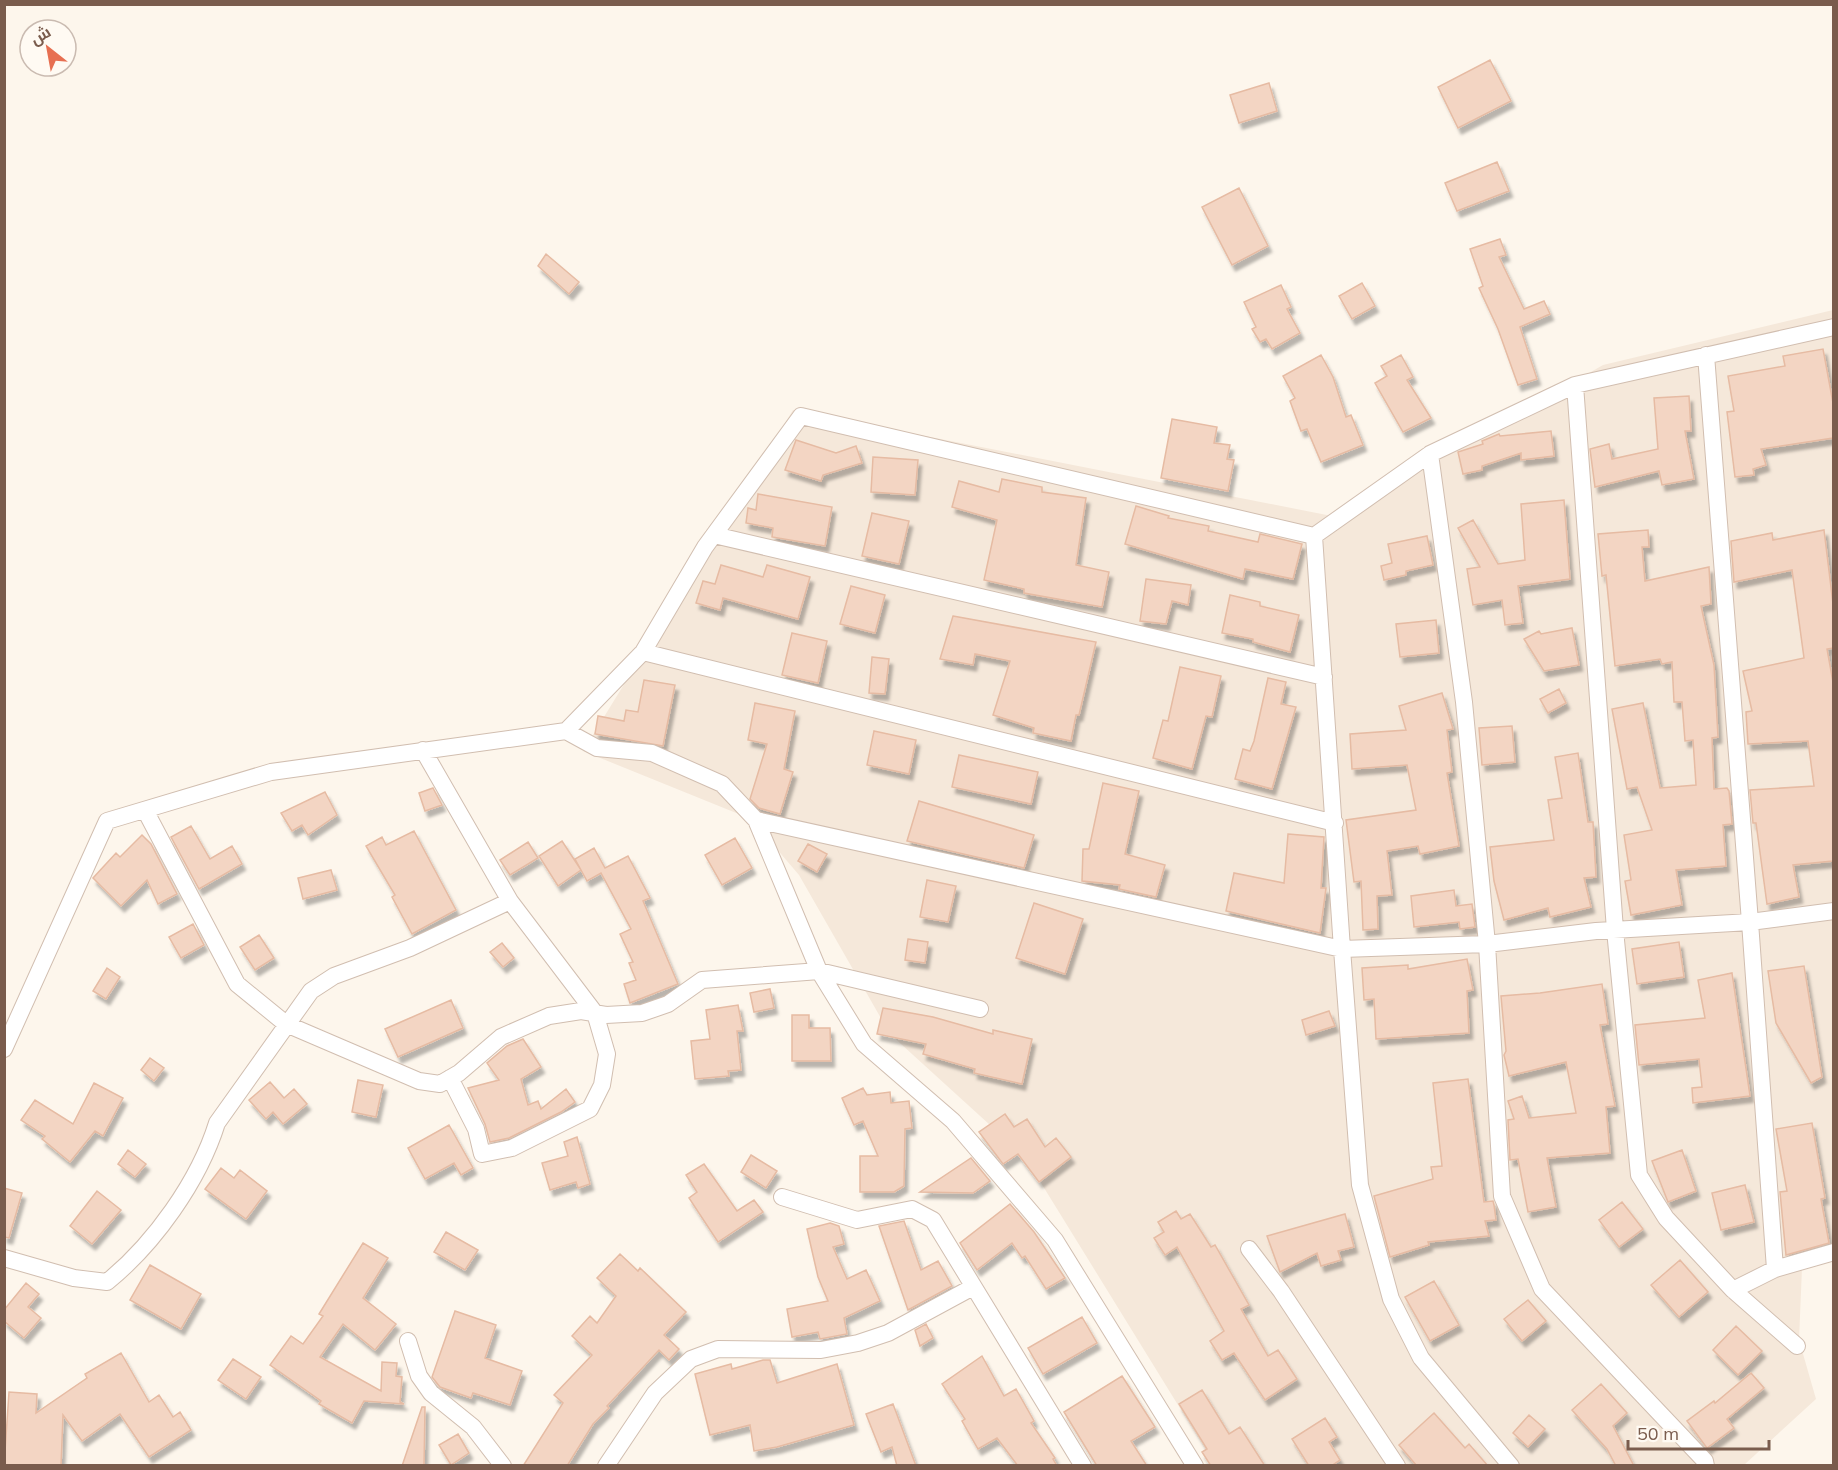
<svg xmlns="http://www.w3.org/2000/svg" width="1838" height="1470" viewBox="0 0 1838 1470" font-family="Mulish,Cairo,sans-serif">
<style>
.residential{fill:#f5e8da}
.building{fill:#f3d5c3;stroke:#e6bba3;stroke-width:1.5;filter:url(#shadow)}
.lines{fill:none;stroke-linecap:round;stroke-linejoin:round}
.minor-casing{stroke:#d1beb0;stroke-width:18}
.minor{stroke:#fff;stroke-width:16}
</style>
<defs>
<filter id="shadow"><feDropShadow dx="3.5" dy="6" stdDeviation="1.5" flood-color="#0004"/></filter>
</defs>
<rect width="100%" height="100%" fill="#fdf6ec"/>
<path class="residential" d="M1833,310L1834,1260L1802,1268L1799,1340L1816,1399L1744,1465H1215L1025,1157L890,1034L799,875L751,819L583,751L793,410L1337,517L1603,365Z"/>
<path class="building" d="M1490,60L1511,101L1458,128L1438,87Z
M1269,83L1277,111L1239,123L1230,95Z
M1497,162L1509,191L1457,211L1445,183Z
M1239,188L1268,246L1232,265L1202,207Z
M1500,239L1506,255L1499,257L1524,309L1544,301L1550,314L1520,327L1537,379L1518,385L1498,329L1479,288L1483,286L1470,249Z
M546,254L579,282L569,294L538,266Z
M1362,283L1375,306L1352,319L1339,296Z
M1281,285L1291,307L1287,309L1300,333L1272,349L1266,339L1260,342L1252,329L1256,327L1244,302Z
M1823,349L1833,403V438L1761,449L1766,465L1753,469L1754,475L1735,477L1727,412L1734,411L1728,376L1785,366L1783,356Z
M1321,355L1333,377L1346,417L1351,415L1363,445L1321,462L1307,429L1301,431L1290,401L1295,398L1283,376Z
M1401,355L1413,377L1407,380L1431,418L1403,432L1375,383L1387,376L1381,366Z
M1689,396L1691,431H1685L1694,479L1662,485L1659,471L1595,487L1590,449L1609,444L1612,459L1658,449L1654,398Z
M1172,419L1217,427L1214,443L1230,445L1227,459L1234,460L1228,491L1161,478Z
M1551,431L1554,456L1521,460V453L1482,466V470L1463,474L1458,452L1483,444L1482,441L1499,434L1500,436Z
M796,440L836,453L856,446L862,463L823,475L821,481L785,470Z
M873,457L918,460L915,495L871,492Z
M1002,479L1042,487V492L1086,498L1076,565L1109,572L1102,607L1024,593V589L984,580L997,520L952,507L959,481L999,492Z
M758,494L832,507L825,546L772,537L773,528L746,523L748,508L756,510Z
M1564,500L1570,579L1518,586L1523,623L1505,625L1502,600L1473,605L1467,569L1480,567L1458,528L1473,520L1498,564L1525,560L1521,504Z
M1136,506L1169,516L1168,518L1209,526L1208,531L1258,542L1260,534L1302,544L1293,579L1245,569L1243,579L1125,544Z
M872,513L909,521L899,564L862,556Z
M1648,530L1649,547H1642L1645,581L1709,567L1711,604L1701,606L1714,665L1718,737L1712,738L1714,789L1727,788L1729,791L1732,824L1723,825L1726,866L1676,870L1682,905L1631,915L1625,881L1631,880L1624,835L1652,830L1637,787L1627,789L1612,709L1643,703L1660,788L1696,785L1693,740L1685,741L1682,702H1674L1672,662L1662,664L1660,659L1615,666L1606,575L1602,576L1598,534Z
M1824,530L1833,604V648L1827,649L1833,682V861L1793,865L1799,897L1767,904L1756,823H1753L1750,790L1814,786L1808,741L1748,744L1746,712L1752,711L1743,671L1804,658L1792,570L1734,582L1731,541L1772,533L1773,540Z
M1427,536L1433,565L1406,571V575L1384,580L1381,566L1392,563L1388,544Z
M721,565L763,577L767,565L810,577L798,619L723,598L720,610L696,603L703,581L715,584Z
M1146,579L1191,585L1188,605L1172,601L1166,624L1140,621Z
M851,586L885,595L875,633L840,624Z
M1230,595L1260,602V606L1299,615L1290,652L1253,642V639L1222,633Z
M953,616L1096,642L1079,715H1076L1071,741L1033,733L1034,728L993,715L1010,661L975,654L973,665L940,659Z
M1436,620L1439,653L1400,657L1396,624Z
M1572,628L1579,665L1544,671L1524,639L1539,631L1541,634Z
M792,633L827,641L818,683L782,675Z
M872,657L889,659L885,694L869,693Z
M1180,667L1221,676L1212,717L1206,716L1192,769L1153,758L1163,720L1168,721Z
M1268,678L1286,682L1281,704L1296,707L1272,789L1235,779L1243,749L1250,751L1254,741Z
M644,680L675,685L663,746L595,734L598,716L624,721L626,710L638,712Z
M1559,689L1566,703L1548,713L1540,699Z
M1442,693L1453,729L1447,730L1452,772L1447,773L1459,846L1420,854L1418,846L1387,851L1392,895L1377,896L1378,929L1363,930L1361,881L1354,882L1346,820L1416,810L1407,765L1352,769L1350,734L1406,730L1399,706Z
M755,703L795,711L784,769L793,772L780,814L759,808L750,799L767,744L748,740Z
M1512,726L1515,762L1482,765L1479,728Z
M874,731L916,740L909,774L867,765Z
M1578,753L1588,822H1593L1596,877L1584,878L1591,907L1550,917L1548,908L1504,920L1494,881L1490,847L1554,840L1548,800L1562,798L1555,757Z
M959,755L1038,772L1031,804L952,787Z
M1103,783L1139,791L1125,854L1165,865L1156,897L1119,889L1120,885L1082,881L1083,849H1089Z
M433,788L442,805L425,811L419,793Z
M325,792L337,815L308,835L302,825L292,831L281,813Z
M919,801L1034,835L1024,868L907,841Z
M191,826L210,859L232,846L242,864L199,889L171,837Z
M414,831L456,910L412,934L392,897L395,895L366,846L382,837L386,845Z
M1288,834L1324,837L1321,888H1326L1320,933L1226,911L1234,873L1284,883Z
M142,835L151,844L177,894L158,904L147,880L121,906L93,878L116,853L120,857Z
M735,838L752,868L722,885L705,855Z
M562,841L581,870L575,859L594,848L605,868L628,856L650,898L643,901L678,984L630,1003L624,984L636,980L629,963L633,962L620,934L631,929L601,873L587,881L581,870L558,886L539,856Z
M528,842L538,858L510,875L500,860Z
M808,844L827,854L817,872L798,861Z
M331,870L337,890L303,899L298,878Z
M927,880L956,886L948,922L920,917Z
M1454,890L1456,906L1472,904L1475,927L1460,929L1459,922L1414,927L1411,896Z
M1034,903L1083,919L1065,974L1016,958Z
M193,924L204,945L181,958L169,937Z
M259,935L274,958L255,970L240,947Z
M908,939L928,942L925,963L905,960Z
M1679,942L1684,977L1637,984L1632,949Z
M502,943L514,958L503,967L490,952Z
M1467,959L1473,990L1467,991L1469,1033L1376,1039L1374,999L1364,1000L1362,968L1408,965V969Z
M1804,966L1822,1077L1811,1083L1776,1023L1768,971Z
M107,968L120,977L106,999L93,991Z
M1732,973L1750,1096L1693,1103L1692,1088L1702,1087L1699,1059L1639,1065L1635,1025L1705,1018L1698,980Z
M1602,984L1608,1024L1600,1025L1615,1106L1606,1107L1610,1153L1547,1158L1556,1207L1528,1212L1518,1159L1510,1160L1508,1120L1514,1119L1508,1101L1522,1096L1529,1118L1576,1113L1566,1062L1509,1076L1504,1055L1506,1051L1501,996L1540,993Z
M770,989L774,1008L754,1012L750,993Z
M451,1000L463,1028L398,1057L385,1029Z
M738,1005L743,1031H737L741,1070L728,1071L729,1076L695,1079L691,1041L710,1039L706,1010Z
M883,1008L933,1017L993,1034V1030L1032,1039L1022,1084L974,1073L975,1069L923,1054L926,1044L877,1034Z
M1329,1011L1335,1026L1306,1035L1302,1020Z
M792,1015H809V1028H830L831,1061H792Z
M523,1039L541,1067L521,1079L528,1105L538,1101L541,1109L566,1089L575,1102L561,1112L509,1138L490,1142L485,1124L468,1088L499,1080L487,1063L507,1046Z
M150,1058L164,1068L154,1081L141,1070Z
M1468,1079L1484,1202L1493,1201L1494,1205L1496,1220L1485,1221L1489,1236L1428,1242L1429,1245L1390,1257L1374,1196L1433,1179L1431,1167L1442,1166L1433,1083Z
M358,1080L383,1085L376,1117L352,1112Z
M270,1082L284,1098L294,1089L307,1104L283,1124L273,1112L266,1119L249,1100Z
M94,1083L123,1098L103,1136L95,1131L70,1162L42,1139L45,1136L21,1120L35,1100L73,1124Z
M863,1088L867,1095L890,1092L891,1103L909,1101L912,1128L905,1129L904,1186L894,1192H860V1156H878L863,1121L854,1125L842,1098Z
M1005,1114L1014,1127L1027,1119L1045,1147L1056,1138L1071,1157L1039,1182L1018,1154L1003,1164L979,1132Z
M1812,1123L1825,1198L1821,1199L1829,1243L1786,1255L1780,1192L1787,1191L1776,1129Z
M449,1125L473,1168L461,1175L454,1163L425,1179L408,1148Z
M577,1137L590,1184L578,1188L576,1182L550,1190L542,1163L568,1156L564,1142Z
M128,1150L146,1164L135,1177L118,1164Z
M1682,1150L1696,1191L1668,1202L1652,1161Z
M751,1155L777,1171L766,1188L741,1172Z
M971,1158L990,1181L973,1193L920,1192Z
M704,1164L737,1211L754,1200L763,1212L718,1242L689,1198L697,1192L686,1175Z
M221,1168L234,1178L240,1170L267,1191L246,1219L205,1189Z
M1745,1185L1754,1222L1721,1230L1712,1193Z
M4,1188L22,1193L9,1238L4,1237Z
M97,1191L121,1210L92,1244L70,1226Z
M1622,1202L1643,1229L1619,1247L1599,1220Z
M1010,1204L1034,1232L1065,1278L1046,1289L1025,1256L1022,1258L1012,1243L977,1270L960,1243Z
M1176,1211L1181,1219L1190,1214L1211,1247L1215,1245L1249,1305L1241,1309L1268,1356L1278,1350L1297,1379L1265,1400L1234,1353L1222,1360L1210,1341L1224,1331L1177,1247L1165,1255L1154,1238L1164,1232L1158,1222Z
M1345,1214L1354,1247L1338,1251L1341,1260L1321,1266L1317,1253L1280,1272L1267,1236Z
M904,1221L921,1270L938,1261L952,1286L908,1310L879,1226Z
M830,1223L839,1226L844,1244L833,1247L847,1279L866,1270L880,1301L844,1318L847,1334L820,1339L818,1332L792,1337L787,1309L828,1301L818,1277L807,1229Z
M446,1232L478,1250L465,1270L434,1252Z
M363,1243L388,1258L363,1298L396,1324L375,1350L343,1324L320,1357L381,1391L382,1362L397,1363L396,1376L402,1377L400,1402L404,1404L364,1401L352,1423L319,1404L321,1401L270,1365L291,1336L303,1344L323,1316L319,1314Z
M620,1254L638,1271L640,1268L686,1312L664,1335L679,1349L669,1360L659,1350L607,1406L609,1408L593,1424L567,1466H523L563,1403L554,1395L592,1355L572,1336L590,1316L597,1323L616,1296L597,1278Z
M1680,1260L1708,1292L1679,1317L1651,1285Z
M150,1265L201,1294L181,1329L130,1300Z
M1434,1281L1459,1325L1430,1341L1405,1297Z
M26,1283L39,1294L28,1307L41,1318L24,1338L4,1321V1310Z
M1528,1300L1546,1321L1522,1341L1504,1319Z
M455,1311L496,1325L485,1358L522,1371L510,1405L473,1393L471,1398L440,1387L432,1377Z
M1082,1317L1097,1343L1043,1374L1028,1348Z
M926,1324L933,1338L920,1346L915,1330Z
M1736,1326L1762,1351L1738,1375L1713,1350Z
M121,1353L149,1402L159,1395L173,1417L180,1412L191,1430L149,1457L120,1414L82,1441L63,1415L61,1466H4L9,1392L37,1394L36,1413L87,1378L85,1374Z
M982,1356L1004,1396L1016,1389L1034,1421L1031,1423L1055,1458L1053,1459L1057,1466H1018L997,1438L978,1449L962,1421L965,1419L942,1384Z
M233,1359L261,1377L246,1399L218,1380Z
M763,1360H770L777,1383L837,1364L854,1425L777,1447L754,1451L750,1425L710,1435L695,1374L731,1364L732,1369Z
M1751,1373L1764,1388L1727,1419L1734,1428L1707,1448L1687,1421L1714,1401L1715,1403Z
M1122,1376L1155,1427L1131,1441L1147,1466H1097L1064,1412Z
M1601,1384L1627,1413L1613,1426L1634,1466H1616L1607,1449L1572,1410Z
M1202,1390L1229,1434L1240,1427L1265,1466H1211L1202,1452L1207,1449L1179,1404Z
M893,1404L916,1466H897L892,1447L881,1452L866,1414Z
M422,1407H425L424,1466H402Z
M1434,1413L1465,1448L1469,1444L1488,1466H1417L1399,1445Z
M1529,1415L1545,1429L1528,1447L1513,1433Z
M1325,1418L1337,1437L1329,1442L1340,1460L1331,1466H1309L1292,1439Z
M458,1434L469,1453L451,1465L439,1445Z"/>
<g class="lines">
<g class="minor-casing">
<path id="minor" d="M1706,355L1750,922L1834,911
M1575,385L1615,930L1639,1175L1666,1218L1733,1290L1797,1346
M714,535L1324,677
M1314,536L1342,949L1487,944L1464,702L1430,454
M643,652L1335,823
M423,750L510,901L595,1013L607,1054L602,1085L590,1109L512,1148L482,1154L476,1129L450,1078
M145,810L237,984L286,1024L419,1081L440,1084L459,1073L501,1037L549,1016L581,1011L606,1015L642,1013L668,1004L702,980L819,971L980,1009
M756,820L819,971L864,1044L953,1121L1055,1240L1195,1466
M4,1049L107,821L271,772L566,731
M782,1197L857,1220L912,1209L933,1220L1083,1466
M1249,1249L1281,1291L1397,1466
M4,1258L74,1278L107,1282C154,1244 199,1181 217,1123L311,991L334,976L410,948L510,901
M1733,1290L1775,1269
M408,1341L419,1376L431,1393L473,1427L503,1466
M606,1466L655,1393L691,1359L718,1349L821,1350L858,1343L888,1333L973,1287
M1511,1466L1421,1358L1391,1299L1360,1185L1342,949L756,820L722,784L652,753L597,748L566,731L643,652L705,547L801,416L1314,536L1430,454L1575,385L1834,327
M1706,1466L1705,1461L1542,1289L1502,1196L1487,944L1596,931L1750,922L1775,1269L1834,1252"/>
</g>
<use href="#minor" class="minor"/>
</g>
<rect width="1838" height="1470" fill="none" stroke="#7a5c4d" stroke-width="12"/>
<g transform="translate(48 48) rotate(329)"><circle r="28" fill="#fffaf3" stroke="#cabbb1" stroke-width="1.5"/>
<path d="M0-4.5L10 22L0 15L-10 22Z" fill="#e76f51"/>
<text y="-9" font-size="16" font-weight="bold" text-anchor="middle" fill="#7a5c4d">ش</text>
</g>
<path d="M1628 1440v9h141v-9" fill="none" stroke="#7a5c4d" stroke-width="3"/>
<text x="1637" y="1440" font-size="18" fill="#7a5c4d" stroke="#fffaf3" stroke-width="4.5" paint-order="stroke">50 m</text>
</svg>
